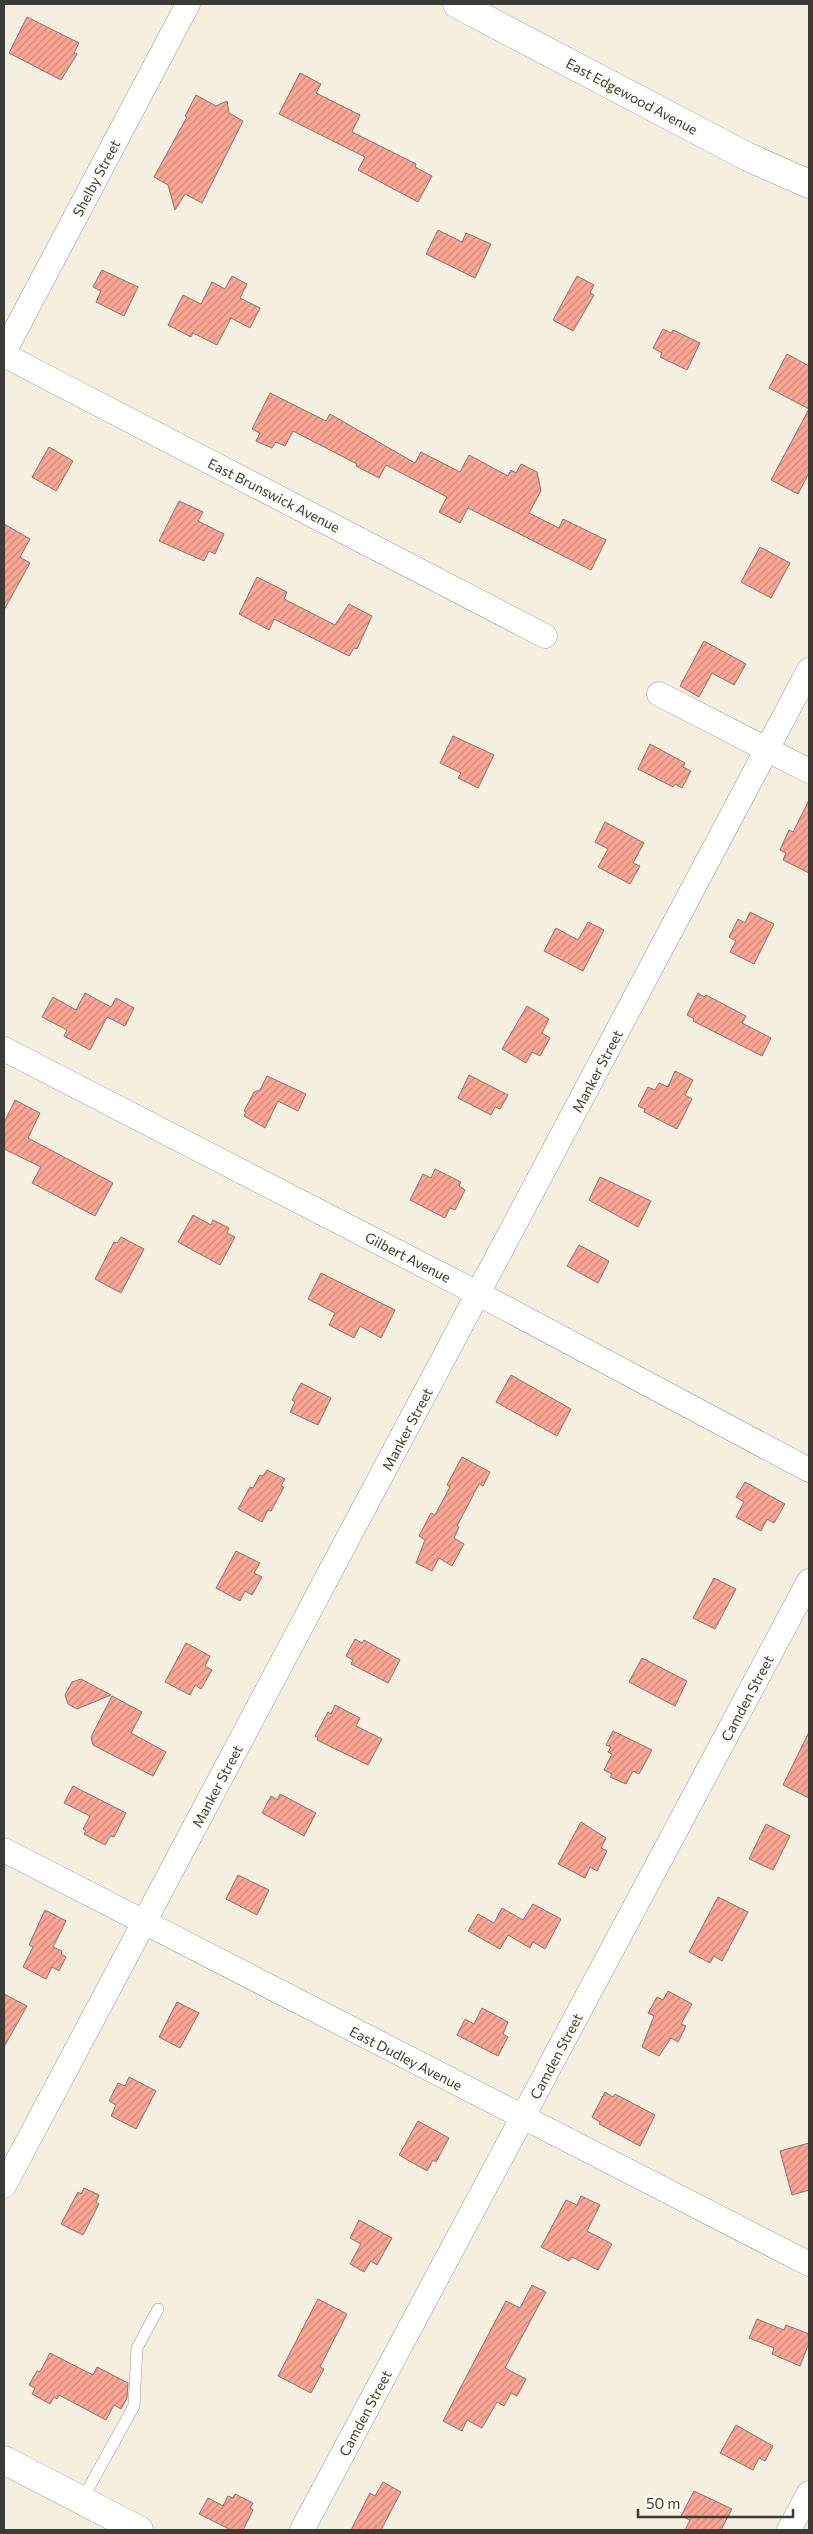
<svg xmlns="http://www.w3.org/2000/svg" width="813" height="2534" viewBox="0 0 813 2534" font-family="Commissioner,sans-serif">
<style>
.building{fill:url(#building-hatch);stroke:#867673}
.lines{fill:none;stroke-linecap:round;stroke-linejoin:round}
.service-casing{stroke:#9c9789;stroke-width:12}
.minor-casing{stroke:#9c9789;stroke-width:25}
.tertiary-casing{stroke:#9c9789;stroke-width:29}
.secondary-casing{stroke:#9c9789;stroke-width:29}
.service{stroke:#fff;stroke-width:11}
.minor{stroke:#fff;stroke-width:24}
.tertiary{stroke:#fff;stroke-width:28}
.secondary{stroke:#fff;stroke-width:28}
.labels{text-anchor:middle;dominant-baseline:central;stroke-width:4;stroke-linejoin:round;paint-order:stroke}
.street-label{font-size:14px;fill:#3d3b35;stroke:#fffcf3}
</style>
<defs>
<pattern id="building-hatch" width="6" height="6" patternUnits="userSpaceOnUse" patternTransform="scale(1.25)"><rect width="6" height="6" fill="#fba595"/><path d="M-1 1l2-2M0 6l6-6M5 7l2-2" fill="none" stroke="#cc887a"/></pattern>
</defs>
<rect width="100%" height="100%" fill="#f4efdf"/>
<path class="building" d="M27,17L79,43L74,53L77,54L61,80L9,53Z
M300,73L321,84L316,93L360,115L352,132L416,164L415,167L432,176L418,202L358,170L365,157L279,114Z
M196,95L216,106L227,101L229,113L243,121L202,203L185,194L175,210L168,185L154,177L187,117L185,116Z
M438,230L462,242L466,233L491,244L475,278L426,254Z
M102,270L138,287L124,316L96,302L101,291L93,287Z
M232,276L247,284L240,298L260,308L250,328L231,318L217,345L193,333L191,337L168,325L183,295L201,304L212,282L225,289Z
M577,276L594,285L590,293L594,295L573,331L553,320Z
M663,329L671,333L673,330L700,343L687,370L660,357L662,353L653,348Z
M787,354L809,366V473L798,494L771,480L809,409L769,388Z
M270,393L326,421L330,414L415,463L421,452L460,472L469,455L508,476L511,470L516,473L521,464L537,472L541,491L529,513L559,528L563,519L606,540L591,570L468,508L460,523L439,512L447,497L386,465L379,478L356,466L357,464L293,431L285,446L276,442L272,448L256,441L260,433L252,429Z
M49,447L73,461L56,491L32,477Z
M179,501L203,512L198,521L224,534L215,554L209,551L204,561L159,541Z
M4,524L30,539L20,557L30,563L4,610Z
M760,547L790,563L771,598L741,582Z
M257,577L287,592L284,599L335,625L349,604L372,616L357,649L354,648L349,656L274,619L269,630L239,614Z
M704,641L746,664L734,685L712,673L699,697L680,686Z
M453,736L494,755L478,788L458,778L461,773L440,763Z
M650,744L685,763L683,767L691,771L682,788L675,784L673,787L638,769Z
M809,800V873L783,860L786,853L780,850L789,830L793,832Z
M605,822L644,843L633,863L640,866L630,884L598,867L608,849L595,842Z
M750,912L774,924L754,964L730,952L736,941L729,937L738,919L745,923Z
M588,922L604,930L583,971L544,951L556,928L578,940Z
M85,993L111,1007L116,998L134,1008L125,1026L107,1017L90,1050L64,1036L67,1030L42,1017L53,997L76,1010Z
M698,993L704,997L706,995L746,1016L742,1023L771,1038L762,1056L693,1021L694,1019L687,1015Z
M527,1006L549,1019L542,1033L550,1038L540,1056L532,1052L526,1063L502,1049Z
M675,1071L693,1080L685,1095L692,1099L677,1129L644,1112L645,1109L638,1106L648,1087L655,1090L659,1083L668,1087Z
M469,1075L508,1095L500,1109L495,1107L491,1115L458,1098Z
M267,1076L306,1094L298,1111L278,1101L265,1128L244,1116L246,1112L244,1111L254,1092L260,1090Z
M15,1100L40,1113L28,1138L113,1183L95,1216L32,1183L41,1167L4,1149V1123Z
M435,1169L461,1182L459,1186L465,1190L455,1210L450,1208L445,1218L410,1200L423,1174L431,1178Z
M600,1177L651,1201L638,1227L589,1200Z
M193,1215L211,1225L213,1220L229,1228L227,1233L235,1237L220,1265L178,1242Z
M121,1237L144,1249L121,1293L95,1279L114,1242L117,1243Z
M579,1245L609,1261L598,1283L567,1266Z
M321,1273L395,1310L381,1338L360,1326L354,1338L329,1325L335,1313L308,1299Z
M511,1375L571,1409L557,1436L496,1402Z
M301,1383L331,1398L318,1425L290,1412L295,1402L292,1400Z
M462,1457L490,1472L483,1486L479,1484L457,1526L459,1527L454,1538L464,1544L452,1566L439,1558L432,1571L416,1563L425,1540L419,1536L431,1513L435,1515L450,1487L447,1485Z
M267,1470L285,1479L281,1486L284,1487L271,1511L268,1510L262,1522L238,1509L250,1487L253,1488L260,1475L263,1476Z
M745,1482L785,1504L774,1523L767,1519L761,1531L736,1517L744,1502L736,1497Z
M236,1551L260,1563L254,1573L262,1577L252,1595L245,1591L240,1601L216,1588Z
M714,1578L736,1589L715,1629L693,1618Z
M355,1639L362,1643L364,1640L400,1660L388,1683L351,1664L353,1660L346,1656Z
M186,1643L210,1656L205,1666L212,1670L201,1689L195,1685L190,1695L165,1682Z
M642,1658L687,1681L675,1706L629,1682Z
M81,1679L111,1695L77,1709L68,1704L65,1695L72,1682Z
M112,1696L142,1712L131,1733L166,1752L153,1776L93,1745L91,1737Z
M335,1705L360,1718L356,1726L382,1739L368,1765L317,1740L318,1738L315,1736L328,1712L331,1714Z
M613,1731L652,1750L639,1774L633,1771L626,1784L610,1777L612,1774L604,1770L612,1754L608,1752L611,1747L606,1745Z
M809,1732V1798L783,1785Z
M73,1786L126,1813L114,1837L110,1836L105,1845L84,1834L86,1831L83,1829L90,1816L64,1803Z
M280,1794L316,1813L304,1836L262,1813L271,1796L277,1800Z
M581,1822L606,1838L601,1848L607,1851L597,1871L590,1867L585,1878L558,1864Z
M766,1824L790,1836L773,1870L749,1859Z
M238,1875L269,1890L257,1915L226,1899Z
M718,1897L748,1912L722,1961L714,1956L710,1963L689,1952Z
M533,1904L561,1919L545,1949L533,1942L530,1948L508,1935L500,1949L468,1931L478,1914L494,1923L502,1908L523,1920Z
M45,1910L66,1921L53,1947L62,1951L61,1954L66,1957L59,1971L52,1967L46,1979L23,1967L33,1947L29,1945Z
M668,1991L692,2004L681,2024L686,2026L678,2042L671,2038L659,2056L642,2047L654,2016L648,2013L657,1997L663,2000Z
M4,1994L27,2006L4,2047Z
M177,2002L199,2013L180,2048L159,2037Z
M482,2008L508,2022L503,2034L508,2037L498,2056L457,2035L465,2019L474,2024Z
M129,2077L156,2091L136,2129L111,2116L116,2105L109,2101L118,2083L125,2086Z
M605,2092L613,2097L615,2094L655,2115L640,2146L599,2124L600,2122L592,2117Z
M418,2121L449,2138L436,2162L433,2160L427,2171L399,2155Z
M809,2143V2190L792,2195L780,2151Z
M84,2188L99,2195L96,2202L99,2204L83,2235L61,2224L78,2192L81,2194Z
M581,2196L600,2205L587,2231L612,2244L598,2270L572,2257L569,2261L541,2247L566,2200L577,2205Z
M359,2220L392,2238L377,2265L371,2261L364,2272L350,2264L361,2244L350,2238Z
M532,2285L546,2292L505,2368L526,2379L517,2396L511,2393L504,2406L497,2402L482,2428L467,2420L462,2431L443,2421L506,2301L520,2308Z
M318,2299L347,2314L320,2367L324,2369L311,2393L278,2376Z
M757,2319L784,2330L786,2325L809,2334V2343L800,2366L772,2354L774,2348L749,2338Z
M50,2353L93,2375L97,2367L128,2383L127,2398L121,2409L114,2405L106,2420L59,2395L57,2399L54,2397L50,2404L32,2394L35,2388L29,2385L37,2371L40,2372Z
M736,2425L773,2446L765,2461L759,2458L753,2470L720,2453Z
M383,2482L401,2492L381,2530H351L370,2493L375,2496Z
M694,2491L732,2509L721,2530H685L690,2520L681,2516Z
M235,2494L253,2503L250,2508L253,2510L243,2530H231L199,2514L208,2498L223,2506L228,2496L233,2498Z"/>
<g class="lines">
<g class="service-casing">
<path id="service" d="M82,2500L134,2406L137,2348L158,2309"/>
</g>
<g class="minor-casing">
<path id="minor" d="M4,352L188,4
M4,355L545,636
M659,694L809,771
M4,1049L479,1294L809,1470
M4,1850L809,2264
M4,2186L809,670
M302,2530L809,1581
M789,2530L809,2493"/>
</g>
<g class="tertiary-casing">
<path id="tertiary" d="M4,2460L139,2530"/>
</g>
<g class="secondary-casing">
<path id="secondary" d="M457,4L748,157L809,184"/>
</g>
<use href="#service" class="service"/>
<use href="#minor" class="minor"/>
<use href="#tertiary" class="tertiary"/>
<use href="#secondary" class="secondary"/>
</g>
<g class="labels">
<g class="street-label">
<text transform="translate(632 96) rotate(28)">East Edgewood Avenue</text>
<text transform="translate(96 178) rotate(-62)">Shelby Street</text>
<text transform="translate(274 495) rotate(27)">East Brunswick Avenue</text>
<text transform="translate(597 1071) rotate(-62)">Manker Street</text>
<text transform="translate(408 1257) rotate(27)">Gilbert Avenue</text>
<text transform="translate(407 1429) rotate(-62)">Manker Street</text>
<text transform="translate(747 1698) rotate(-62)">Camden Street</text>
<text transform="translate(217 1786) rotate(-62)">Manker Street</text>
<text transform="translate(556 2056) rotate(-62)">Camden Street</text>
<text transform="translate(406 2058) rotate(27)">East Dudley Avenue</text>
<text transform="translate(365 2413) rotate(-62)">Camden Street</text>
</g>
</g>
<rect width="813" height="2534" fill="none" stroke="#3d3b35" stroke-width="10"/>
<path d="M638 2509v8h155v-8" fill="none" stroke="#3d3b35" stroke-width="2.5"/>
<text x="646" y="2509" font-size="15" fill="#3d3b35" stroke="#fffcf3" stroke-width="4" paint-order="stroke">50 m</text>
</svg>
